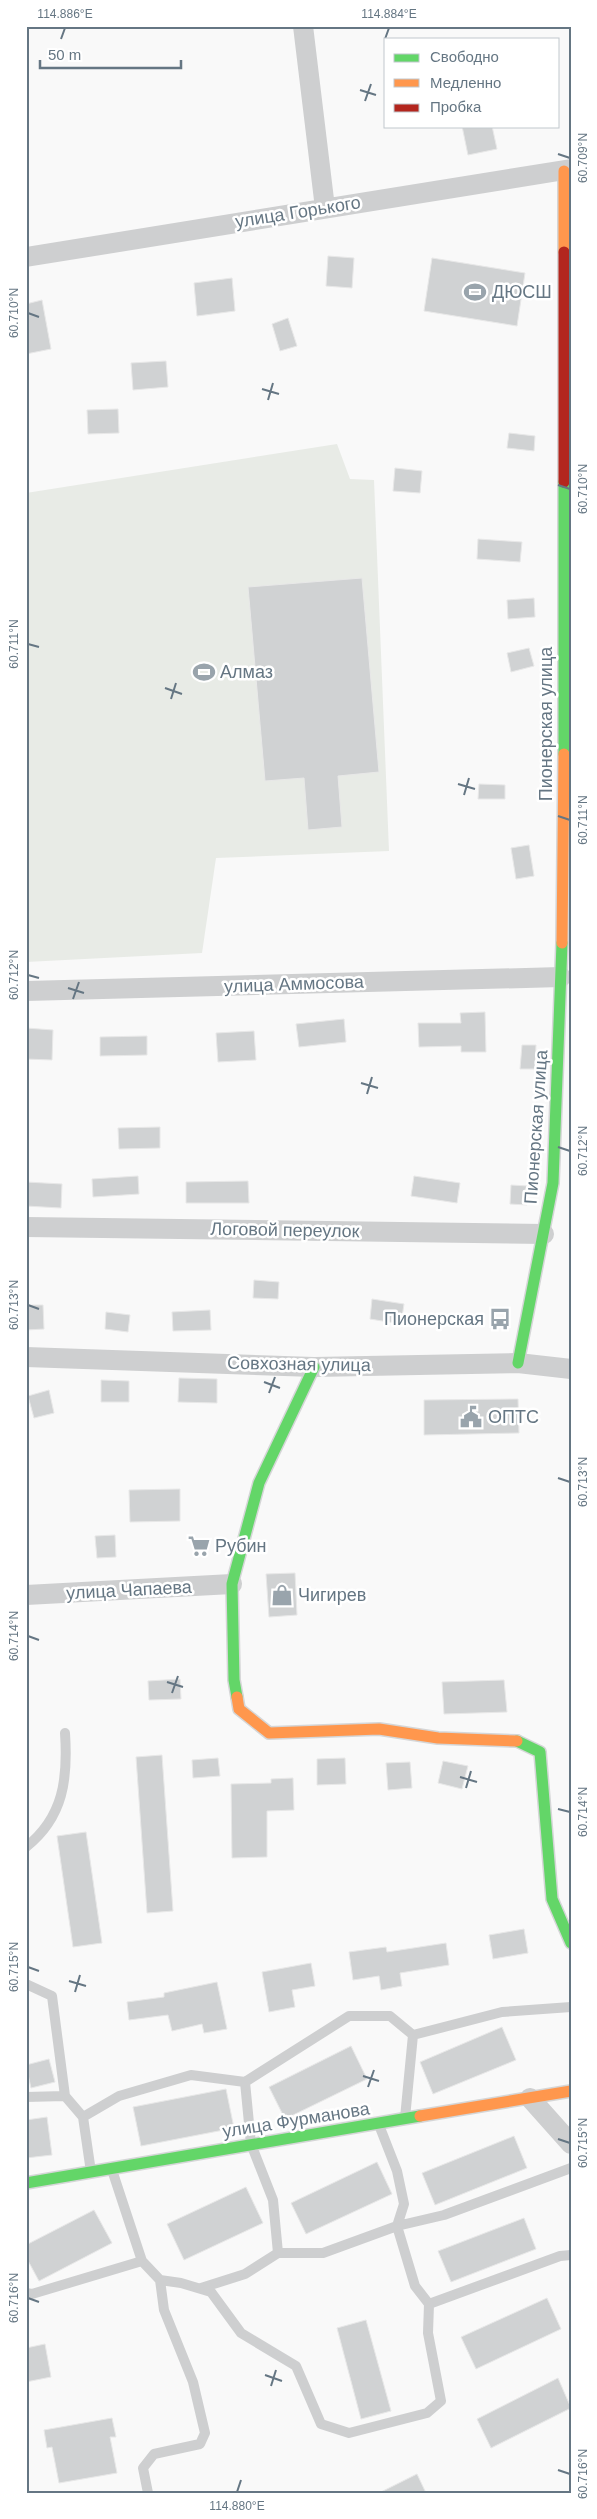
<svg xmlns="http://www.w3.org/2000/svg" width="597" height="2519" viewBox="0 0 597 2519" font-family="Helvetica,sans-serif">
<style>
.green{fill:#e8ebe6}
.building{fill:#d0d2d3;stroke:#e8e8e8}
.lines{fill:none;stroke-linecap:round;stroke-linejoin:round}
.fast-casing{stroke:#d5d6d7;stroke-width:14}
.slow-casing{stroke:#d5d6d7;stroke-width:14}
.jam-casing{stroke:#d5d6d7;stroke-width:14}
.lane{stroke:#cecfd0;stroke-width:10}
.street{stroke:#cecfd0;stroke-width:20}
.fast{stroke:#63d668;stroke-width:11}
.slow{stroke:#ff974d;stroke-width:11}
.jam{stroke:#b3261e;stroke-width:11}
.ticks{fill:none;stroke:#657683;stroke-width:2}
.labels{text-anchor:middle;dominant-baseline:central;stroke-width:5;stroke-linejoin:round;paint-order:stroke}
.street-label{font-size:18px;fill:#657683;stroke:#fff}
.poi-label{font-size:18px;fill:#657683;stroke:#fff;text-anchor:start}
.neatline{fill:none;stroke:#657683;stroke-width:2}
.ticks-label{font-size:12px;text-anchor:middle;fill:#657683}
</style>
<rect width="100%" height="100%" fill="#f9f9f9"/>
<path class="green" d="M337,444L350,479L374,480L389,851L216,858L202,953L26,962V493Z"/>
<path class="building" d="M462,126H492L497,149L468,155Z
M328,256L354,258L352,288L326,286Z
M432,258L525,273L517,326L424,311Z
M232,278L235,311L197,316L194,283Z
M42,300L51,349L26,354V304Z
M288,318L297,346L280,351L272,324Z
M166,361L168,387L133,390L131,363Z
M118,409L119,433L88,434L87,410Z
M509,433L535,436L534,451L507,448Z
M395,468L422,471L420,493L393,491Z
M478,539L522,542L520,562L477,559Z
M362,578L379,772L338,776L342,827L308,830L304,778L265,781L248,587Z
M534,598L535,617L508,619L507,600Z
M529,648L534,666L511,672L507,653Z
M479,784L505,785V799H478Z
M529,845L534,876L516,879L511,848Z
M485,1012L486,1052H461V1046L419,1047L418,1023H461L460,1013Z
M344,1019L346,1042L299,1047L296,1024Z
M26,1028L53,1030L52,1060L26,1059Z
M254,1031L256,1060L218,1062L216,1033Z
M147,1036V1055L100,1056V1037Z
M522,1045H536L535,1069H520Z
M160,1127V1148L119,1149L118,1128Z
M138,1176L139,1194L93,1197L92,1179Z
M414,1176L460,1183L457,1203L411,1196Z
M248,1181L249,1203H186V1182Z
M26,1182L62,1184L61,1208L26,1206Z
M511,1185L528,1186L527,1205L510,1204Z
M254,1280L279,1282L278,1299L253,1298Z
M372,1299L404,1304L401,1324L370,1319Z
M26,1305H43L44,1329L26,1330Z
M210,1310L211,1330L173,1331L172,1312Z
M106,1312L130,1315L128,1332L105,1329Z
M179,1378L217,1379V1403L178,1402Z
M101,1380L129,1381V1402H101Z
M49,1390L54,1413L34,1418L28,1396Z
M518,1399L519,1433L424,1435V1400Z
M180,1489V1521L130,1522L129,1490Z
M115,1535L116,1557L97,1558L95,1536Z
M295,1573L297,1615L269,1617L266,1574Z
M180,1679L181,1699L149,1700L148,1681Z
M504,1680L507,1712L444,1714L442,1682Z
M162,1755L173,1911L147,1913L136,1757Z
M218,1758L220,1776L193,1778L192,1760Z
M345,1758L346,1784L317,1785V1759Z
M443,1761L468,1766L462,1789L438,1783Z
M410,1762L412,1788L388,1790L386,1763Z
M293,1778L294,1810L267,1811V1857L232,1858L231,1784L271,1783V1779Z
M86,1832L102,1943L73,1947L57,1836Z
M524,1929L528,1953L493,1959L489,1935Z
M446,1943L449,1965L400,1973L402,1986L381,1990L379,1976L353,1980L349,1952L386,1947L387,1952Z
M311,1963L315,1986L292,1990L295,2007L269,2012L262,1972Z
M217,1982L227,2029L204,2033L202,2024L172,2031L168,2015L129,2020L127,2002L164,1997V1993Z
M502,2027L516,2060L433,2094L420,2062Z
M351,2046L367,2079L285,2119L269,2087Z
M49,2059L55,2082L31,2088L26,2065Z
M226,2089L234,2128L141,2146L133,2107Z
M47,2117L52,2155L26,2158V2120Z
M514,2136L527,2168L435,2205L422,2173Z
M377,2162L392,2194L306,2234L291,2203Z
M246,2187L263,2223L184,2260L167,2224Z
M94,2210L112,2243L39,2281L26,2257V2245Z
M524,2218L536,2249L451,2282L438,2251Z
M547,2298L561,2329L476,2369L461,2337Z
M366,2320L391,2411L361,2419L337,2328Z
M45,2344L51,2377L26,2382V2348Z
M558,2378L571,2408L491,2448L477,2419Z
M112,2418L116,2437H110L117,2473L59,2483L52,2447L47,2448L44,2430Z
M417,2474L426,2493H379Z"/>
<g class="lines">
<g class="fast-casing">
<path id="fast" d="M564,482V754
M518,1363L553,1183L562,943
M237,1697L234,1680L232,1584L259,1483L314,1367
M517,1741L540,1752L552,1899L571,1943
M26,2183L420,2116"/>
</g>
<g class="slow-casing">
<path id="slow" d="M564,171V252
M562,943L564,754
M237,1697L239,1709L269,1733L379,1729L438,1738L517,1741
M420,2116L571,2091"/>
</g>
<g class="jam-casing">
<path id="jam" d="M564,252V482"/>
</g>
<path class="lane" d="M26,1847C64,1817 68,1778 65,1733
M26,1984L52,1996L65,2096
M26,2097L65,2096L83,2117
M405,2118L413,2035L502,2012L571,2007
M379,2125L397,2171L404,2204L397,2226L415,2286L429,2304L560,2256L571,2255
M112,2170L142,2261L160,2280L181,2283L211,2292L241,2333L296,2366L321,2424L349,2433L427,2413L441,2401L428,2333L429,2304
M91,2172L83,2117L119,2096L191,2075L245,2082
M278,2253L273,2200L251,2144L245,2082L349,2016H390L413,2035
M201,2288L245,2274L278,2253H323L397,2226L444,2215L571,2168
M26,2293L32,2294L142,2261
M148,2493L143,2468L154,2454L200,2444L205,2433L193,2382L164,2310L160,2280"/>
<path class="street" d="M303,26L325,208
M26,257L571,169
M26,991L561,977
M26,1227L544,1234
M26,1357L314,1367L518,1363L571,1369
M26,1595L232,1584
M530,2098L571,2144"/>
<use href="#fast" class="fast"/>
<use href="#slow" class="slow"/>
<use href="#jam" class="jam"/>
</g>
<path class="ticks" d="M61,39L65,28M385,39L389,28M360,90L376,95M365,101L371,84M558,154L570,158M28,313L39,317M262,389L279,394M268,400L273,383M558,485L570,489M28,644L39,647M165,688L182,694M171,699L176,683M458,784L475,789M464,795L469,778M558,816L570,820M28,975L39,978M68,988L84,993M73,999L79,982M361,1083L378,1088M367,1094L372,1077M558,1147L570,1151M28,1305L39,1309M264,1382L280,1388M269,1393L275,1377M558,1478L570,1482M28,1636L39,1640M167,1682L183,1687M172,1693L178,1676M460,1777L477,1782M466,1788L471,1771M558,1809L570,1812M28,1967L39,1971M69,1981L86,1986M75,1992L80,1975M363,2076L379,2081M368,2087L374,2070M558,2139L570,2143M28,2298L39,2302M265,2375L282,2381M271,2386L276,2370M558,2470L570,2474M237,2492L241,2480"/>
<defs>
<g id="stadium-bare" transform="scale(1.725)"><path d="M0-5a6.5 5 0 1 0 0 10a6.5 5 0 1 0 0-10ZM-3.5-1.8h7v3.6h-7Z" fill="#99a4ac" stroke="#fff" stroke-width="2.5" paint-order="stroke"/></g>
<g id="bus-bare" transform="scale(1.725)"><path d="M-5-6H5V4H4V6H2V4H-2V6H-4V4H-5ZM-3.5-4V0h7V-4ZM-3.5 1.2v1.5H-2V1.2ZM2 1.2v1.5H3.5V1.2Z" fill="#99a4ac" stroke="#fff" stroke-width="2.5" paint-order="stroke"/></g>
<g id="civic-bare" transform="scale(1.725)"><path d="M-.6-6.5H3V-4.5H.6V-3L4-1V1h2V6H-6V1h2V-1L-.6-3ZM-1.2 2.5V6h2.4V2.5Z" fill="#99a4ac" stroke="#fff" stroke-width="2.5" paint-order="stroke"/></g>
<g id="supermarket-bare" transform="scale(1.725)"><path d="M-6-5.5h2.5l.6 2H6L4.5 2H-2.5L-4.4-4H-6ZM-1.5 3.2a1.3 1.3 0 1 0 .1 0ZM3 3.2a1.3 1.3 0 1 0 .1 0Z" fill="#99a4ac" stroke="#fff" stroke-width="2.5" paint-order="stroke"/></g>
<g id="shop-bare" transform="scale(1.725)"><path d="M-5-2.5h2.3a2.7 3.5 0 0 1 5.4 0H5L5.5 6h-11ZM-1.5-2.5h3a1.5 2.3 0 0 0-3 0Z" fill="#99a4ac" stroke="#fff" stroke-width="2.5" paint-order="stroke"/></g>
</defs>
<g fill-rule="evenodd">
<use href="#stadium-bare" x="475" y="292"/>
<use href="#stadium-bare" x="204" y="672"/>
<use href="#bus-bare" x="500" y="1319"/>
<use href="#civic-bare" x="471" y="1417"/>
<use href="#supermarket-bare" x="199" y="1546"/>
<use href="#shop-bare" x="282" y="1595"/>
</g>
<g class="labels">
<g class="street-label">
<text transform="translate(298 212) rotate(-9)">улица Горького</text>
<text transform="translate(546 724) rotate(-90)">Пионерская улица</text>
<text transform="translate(294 984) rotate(-2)">улица Аммосова</text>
<text transform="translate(536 1127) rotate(-86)">Пионерская улица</text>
<text transform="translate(285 1230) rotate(1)">Логовой переулок</text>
<text transform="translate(299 1364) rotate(1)">Совхозная улица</text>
<text transform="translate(129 1590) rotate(-3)">улица Чапаева</text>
<text transform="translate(296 2120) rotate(-9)">улица Фурманова</text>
</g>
<g class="poi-label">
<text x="492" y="292">ДЮСШ</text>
<text x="220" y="672">Алмаз</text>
<text x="484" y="1319" text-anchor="end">Пионерская</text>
<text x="488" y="1417">ОПТС</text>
<text x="215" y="1546">Рубин</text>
<text x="298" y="1595">Чигирев</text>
</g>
</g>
<rect width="597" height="2519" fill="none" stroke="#ffffff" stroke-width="55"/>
<rect x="384" y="38" width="175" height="90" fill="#ffffff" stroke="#c1c8cd"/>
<rect x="394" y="54" width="25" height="8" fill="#63d668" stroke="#c1c8cd"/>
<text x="430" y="62" font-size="15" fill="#657683">Свободно</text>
<rect x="394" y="79" width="25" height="8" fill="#ff974d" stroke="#c1c8cd"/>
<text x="430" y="88" font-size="15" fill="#657683">Медленно</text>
<rect x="394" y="104" width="25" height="8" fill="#b3261e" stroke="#c1c8cd"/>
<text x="430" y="112" font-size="15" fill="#657683">Пробка</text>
<path d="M40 60v8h141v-8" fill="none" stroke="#657683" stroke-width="2.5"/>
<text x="48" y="60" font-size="15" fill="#657683" stroke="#ffffff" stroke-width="4" paint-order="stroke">50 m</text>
<rect x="28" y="28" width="542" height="2464" class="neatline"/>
<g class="ticks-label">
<text x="65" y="18">114.886°E</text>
<text x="389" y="18">114.884°E</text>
<text transform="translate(583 158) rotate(-90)" y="4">60.709°N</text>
<text transform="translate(14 313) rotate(-90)" y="4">60.710°N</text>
<text transform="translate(583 489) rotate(-90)" y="4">60.710°N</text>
<text transform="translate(14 644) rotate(-90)" y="4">60.711°N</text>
<text transform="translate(583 820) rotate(-90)" y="4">60.711°N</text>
<text transform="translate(14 975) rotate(-90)" y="4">60.712°N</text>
<text transform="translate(583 1151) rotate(-90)" y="4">60.712°N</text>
<text transform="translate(14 1305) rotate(-90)" y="4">60.713°N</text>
<text transform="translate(583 1482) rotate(-90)" y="4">60.713°N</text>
<text transform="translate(14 1636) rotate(-90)" y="4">60.714°N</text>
<text transform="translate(583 1812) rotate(-90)" y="4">60.714°N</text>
<text transform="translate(14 1967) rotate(-90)" y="4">60.715°N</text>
<text transform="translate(583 2143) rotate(-90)" y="4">60.715°N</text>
<text transform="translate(14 2298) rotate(-90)" y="4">60.716°N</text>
<text transform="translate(583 2474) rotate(-90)" y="4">60.716°N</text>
<text x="237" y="2510">114.880°E</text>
</g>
</svg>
